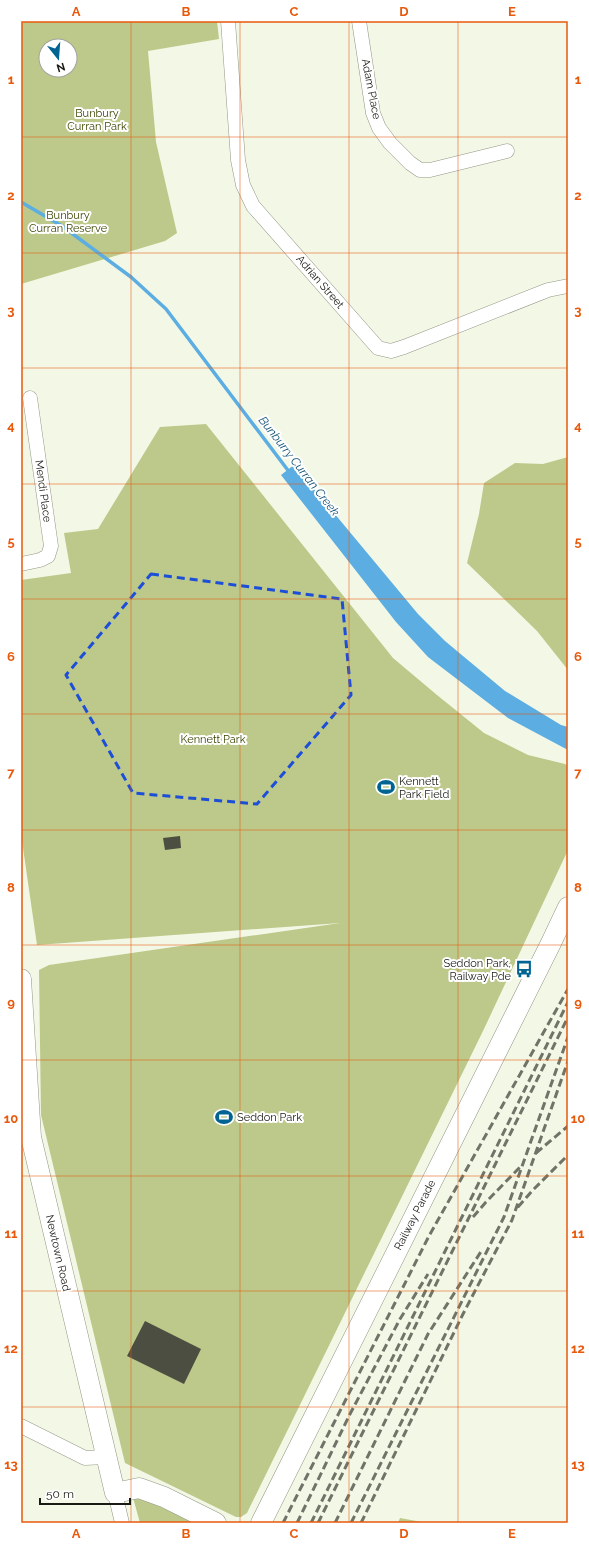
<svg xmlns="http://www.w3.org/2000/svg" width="589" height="1544" viewBox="0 0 589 1544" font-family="Raleway,sans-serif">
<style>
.green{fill:#bcc98a;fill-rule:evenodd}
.water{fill:#5bade2}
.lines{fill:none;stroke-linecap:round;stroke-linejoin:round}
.stream{stroke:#5bade2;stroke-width:3.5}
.building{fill:#4b4e40}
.street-casing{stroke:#939787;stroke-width:15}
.secondary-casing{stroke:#939787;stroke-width:21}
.street{stroke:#fff;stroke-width:14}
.secondary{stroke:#fff;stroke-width:20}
.rail{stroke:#707368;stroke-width:3;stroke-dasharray:8 4;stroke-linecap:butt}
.marked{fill:none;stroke:#1d4ed8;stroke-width:3;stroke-dasharray:8 5;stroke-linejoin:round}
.grid{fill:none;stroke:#e8590c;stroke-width:1;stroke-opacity:0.55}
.labels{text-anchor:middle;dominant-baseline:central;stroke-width:4;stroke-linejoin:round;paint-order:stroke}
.street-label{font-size:11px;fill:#191a14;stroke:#fff}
.park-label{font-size:11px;fill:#3b4401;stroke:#fff}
.poi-label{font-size:11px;fill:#191a14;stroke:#fff;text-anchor:start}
.water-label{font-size:12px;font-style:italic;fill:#145377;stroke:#fff}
.neatline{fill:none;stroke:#e8590c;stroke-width:1.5}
.grid-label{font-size:13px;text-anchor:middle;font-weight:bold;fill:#e8590c}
</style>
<rect width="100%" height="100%" fill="#f3f7e5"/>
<path class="green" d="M21,21H217L219,39L148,51L156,142L177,233L165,241L21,284ZM46,46H70V70H46Z
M206,424L393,658L437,695L484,733L528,755L565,764L568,766V850L483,1031L247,1513L241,1517H236L125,1463L41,1115L39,970L49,965L340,923L37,945L21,834V580L71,573L64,533L98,529L160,427Z
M568,457V670L537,631L467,563L479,514L484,483L515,463L543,464Z
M132,1494L196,1523H140Z
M400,1518L427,1523H398Z"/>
<path class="water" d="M294,465L418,614L445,641L505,691L561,725L568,727V750L508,718L428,657L396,622L281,475Z"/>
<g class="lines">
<path class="stream" d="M21,202L62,226L131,277L166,309L290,473"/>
</g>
<path class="building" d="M180,836L181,848L165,850L163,838Z
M145,1321L201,1349L184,1384L127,1356Z"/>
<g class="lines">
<g class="street-casing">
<path id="street" d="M228,21L238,160L243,185L253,206L378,348L391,351L404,347L548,290L568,286
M359,21L373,113L379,128L390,143L410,163L420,170H430L507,151
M21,564L40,560L48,556L51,546L30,398
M21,1426L85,1458L106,1457
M115,1493L122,1523"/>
</g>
<g class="secondary-casing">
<path id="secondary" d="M21,979L31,1137L115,1493L139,1488L164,1497L216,1523
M261,1523L551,943L568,907"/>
</g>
<use href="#street" class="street"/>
<use href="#secondary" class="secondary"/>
<path class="rail" d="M536,1153L568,1126
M518,1207L532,1191L568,1155
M473,1217L486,1202L522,1165
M283,1523L429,1236L568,989
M297,1523L350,1414L400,1319L428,1274
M311,1523L568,1002
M318,1523L568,1017
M335,1523L428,1334L482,1250
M351,1523L504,1217L568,1037
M361,1523L463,1314L512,1220L568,1061"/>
</g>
<path class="marked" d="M151,574L342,599L351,695L257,804L133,793L66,675Z"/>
<path class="grid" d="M131,21V1523M240,21V1523M349,21V1523M458,21V1523M21,137H568M21,253H568M21,368H568M21,484H568M21,599H568M21,714H568M21,830H568M21,945H568M21,1060H568M21,1176H568M21,1291H568M21,1407H568"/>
<defs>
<g id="stadium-bare" transform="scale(1.38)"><path d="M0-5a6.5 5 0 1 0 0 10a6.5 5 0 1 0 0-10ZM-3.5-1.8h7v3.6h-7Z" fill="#006493" stroke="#fff" stroke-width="2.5" paint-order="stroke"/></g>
<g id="bus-bare" transform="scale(1.38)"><path d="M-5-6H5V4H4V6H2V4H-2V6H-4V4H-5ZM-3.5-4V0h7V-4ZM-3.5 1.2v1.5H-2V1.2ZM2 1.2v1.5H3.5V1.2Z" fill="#006493" stroke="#fff" stroke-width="2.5" paint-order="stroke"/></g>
</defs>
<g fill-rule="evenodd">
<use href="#stadium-bare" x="386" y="787"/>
<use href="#bus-bare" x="524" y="969"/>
<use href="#stadium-bare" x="224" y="1117"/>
</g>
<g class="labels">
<g class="street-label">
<text transform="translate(371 89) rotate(79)">Adam Place</text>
<text transform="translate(320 282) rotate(49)">Adrian Street</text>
<text transform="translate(43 491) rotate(82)">Mendi Place</text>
<text transform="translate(415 1215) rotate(-63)">Railway Parade</text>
<text transform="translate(58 1253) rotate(77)">Newtown Road</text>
</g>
<g class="park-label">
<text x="97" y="113">Bunbury<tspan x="97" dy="13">Curran Park</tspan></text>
<text x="68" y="215">Bunbury<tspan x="68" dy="13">Curran Reserve</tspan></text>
<text x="213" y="739">Kennett Park</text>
</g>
<g class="poi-label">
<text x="399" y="781">Kennett<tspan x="399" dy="13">Park Field</tspan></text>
<text x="511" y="963" text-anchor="end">Seddon Park,<tspan x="511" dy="13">Railway Pde</tspan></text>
<text x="237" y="1117">Seddon Park</text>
</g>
<g class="water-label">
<text transform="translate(299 466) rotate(52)">Bunburry Curran Creek</text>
</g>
</g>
<rect width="589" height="1544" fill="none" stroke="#ffffff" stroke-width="44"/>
<g transform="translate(58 58) rotate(163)"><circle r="19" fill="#ffffff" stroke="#a3a3a1"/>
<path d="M0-3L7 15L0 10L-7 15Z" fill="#006493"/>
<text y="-6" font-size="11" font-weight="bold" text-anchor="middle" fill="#191a14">N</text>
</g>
<path d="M40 1498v6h90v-6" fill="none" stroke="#191a14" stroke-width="2"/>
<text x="46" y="1498" font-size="12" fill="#191a14" stroke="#ffffff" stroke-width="3" paint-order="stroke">50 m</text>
<rect x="22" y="22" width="545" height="1500" class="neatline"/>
<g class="grid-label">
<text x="76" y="16">A</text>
<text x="186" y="16">B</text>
<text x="294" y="16">C</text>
<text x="404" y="16">D</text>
<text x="512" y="16">E</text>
<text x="11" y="84">1</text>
<text x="578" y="84">1</text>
<text x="11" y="200">2</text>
<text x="578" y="200">2</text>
<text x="11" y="315">3</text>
<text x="578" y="315">3</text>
<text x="11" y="430">4</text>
<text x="578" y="430">4</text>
<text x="11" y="546">5</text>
<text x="578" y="546">5</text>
<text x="11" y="661">6</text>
<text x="578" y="661">6</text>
<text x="11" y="777">7</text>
<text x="578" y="777">7</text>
<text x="11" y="892">8</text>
<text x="578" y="892">8</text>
<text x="11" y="1007">9</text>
<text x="578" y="1007">9</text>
<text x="11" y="1123">10</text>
<text x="578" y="1123">10</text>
<text x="11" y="1238">11</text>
<text x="578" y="1238">11</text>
<text x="11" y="1353">12</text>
<text x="578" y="1353">12</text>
<text x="11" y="1469">13</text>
<text x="578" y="1469">13</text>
<text x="76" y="1538">A</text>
<text x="186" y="1538">B</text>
<text x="294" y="1538">C</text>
<text x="404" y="1538">D</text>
<text x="512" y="1538">E</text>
</g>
</svg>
